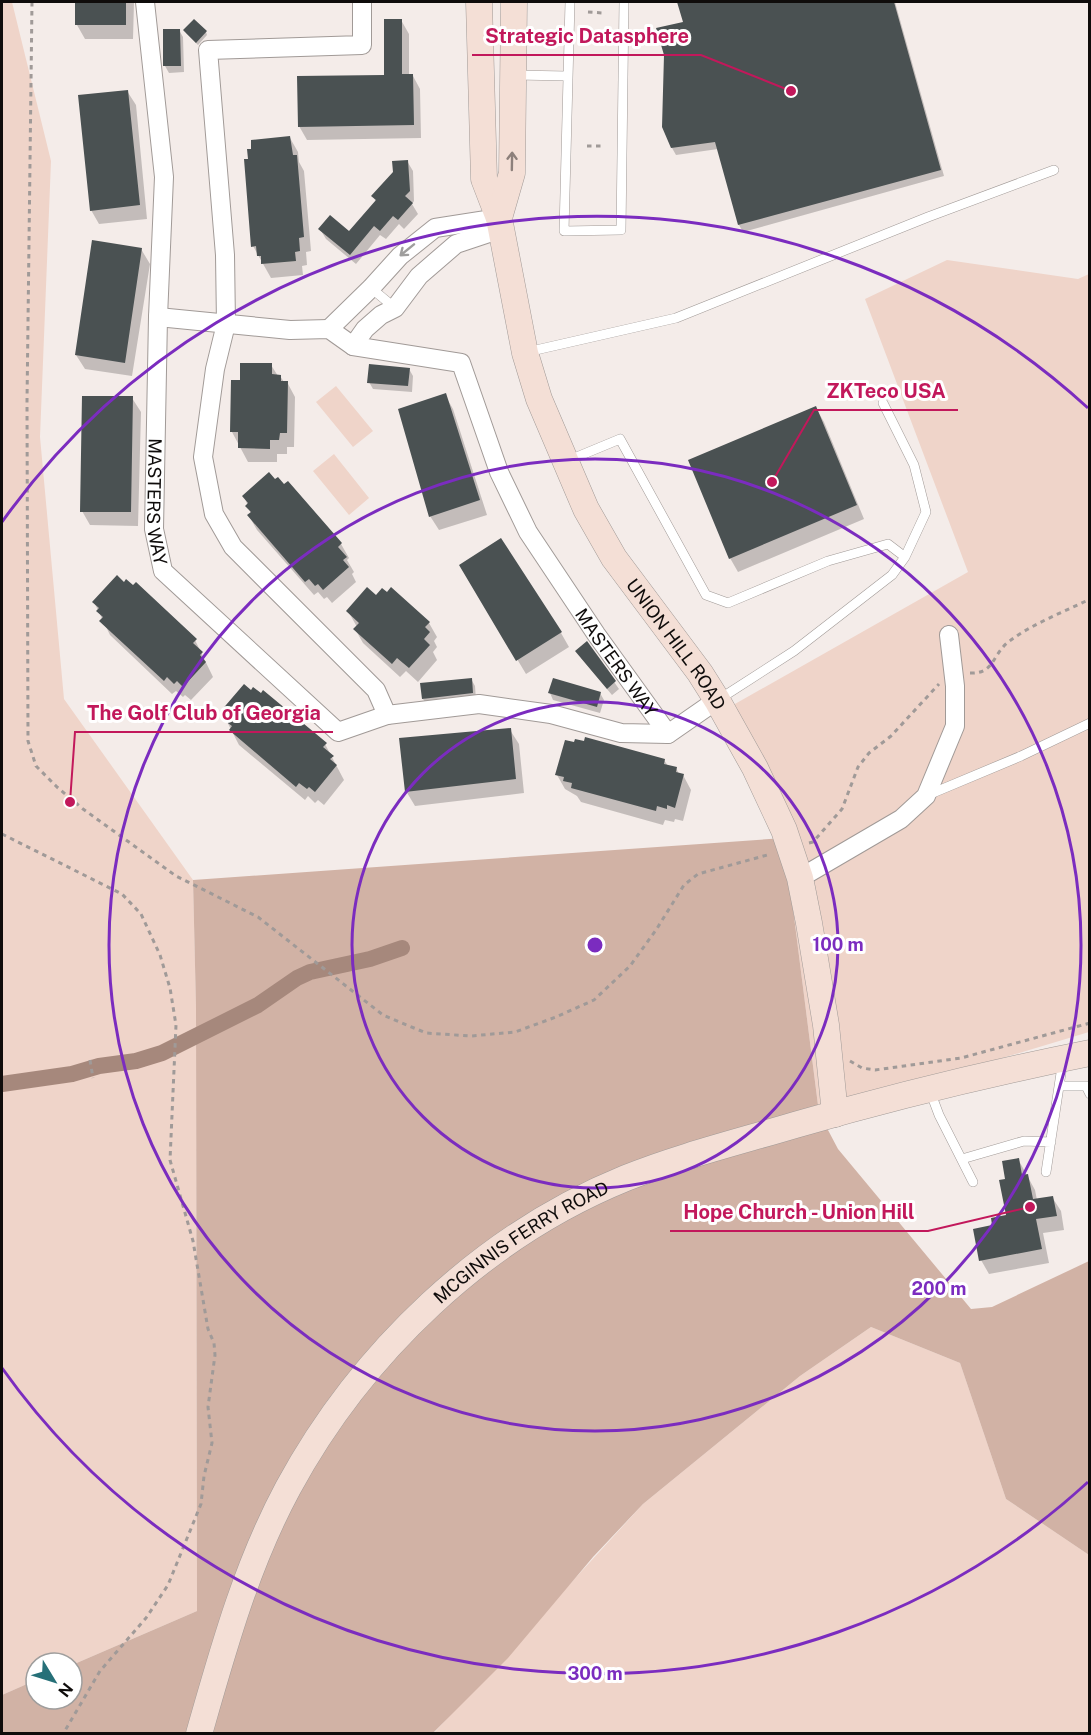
<svg xmlns="http://www.w3.org/2000/svg" width="1091" height="1735" viewBox="0 0 1091 1735" font-family="'Public Sans',sans-serif">
<style>
.green{fill:#efd4c9}
.forest{fill:#d1b2a5}
.shadow{fill:#0003}
.lines{fill:none;stroke-linecap:round;stroke-linejoin:round}
.canal{stroke:#a6887c;stroke-width:16}
.building{fill:#4a5152}
.lane-casing{stroke:#a19a97;stroke-width:10}
.street-casing{stroke:#a19a97;stroke-width:20}
.secondary-casing{stroke:#a19a97;stroke-width:27}
.path{stroke:#a09a98;stroke-width:3;stroke-dasharray:4.5 4.5;stroke-linecap:butt}
.lane{stroke:#fff;stroke-width:9}
.street{stroke:#fff;stroke-width:18}
.secondary{stroke:#f4dfd6;stroke-width:26}
.oneway{stroke:#8d807b}
.oneway2{stroke:#9f9e9d}
.ring{fill:none;stroke:#7b2cbf;stroke-width:3}
.labels{text-anchor:middle;dominant-baseline:central;stroke-width:6;stroke-linejoin:round;paint-order:stroke}
.street-label{font-size:18px;fill:#0f0c0b;stroke:#fff}
.centre{fill:#7b2cbf;stroke:#fff;stroke-width:3}
.ring-label{font-size:18px;text-anchor:middle;font-weight:bold;fill:#7b2cbf;stroke:#fff;stroke-width:6;stroke-linejoin:round;paint-order:stroke}
.leader{fill:none;stroke:#c2185b;stroke-width:2}
.callout-dot{fill:#c2185b;stroke:#fff;stroke-width:2}
.callout-label{font-size:20px;text-anchor:middle;font-weight:bold;fill:#c2185b;stroke:#fff;stroke-width:6;stroke-linejoin:round;paint-order:stroke}
</style>
<rect width="100%" height="100%" fill="#f4ece9"/>
<path class="green" d="M2,2H12L51,161L40,437L64,699L193,880L196,1008L197,1611L72,1665V1663H36V1680L2,1695Z
M947,260L1078,279L1089,274V1032L819,1113L784,838L719,713L968,572L865,299Z
M336,386L373,431L353,447L316,402Z
M334,454L369,498L349,515L313,471Z
M871,1327L960,1363L1006,1499L1089,1555V1733L433,1734L643,1504L800,1376Z"/>
<path class="forest" d="M784,838L819,1113L838,1149L971,1309L992,1307L1089,1261V1555L1006,1499L960,1363L871,1327L800,1376L643,1504L593,1557L508,1658L433,1733H2V1695L36,1680V1699H72V1665L197,1611L196,1008L193,880Z"/>
<path class="shadow" d="M77,2H134L133,39H85L77,25Z
M679,2H895L944,176L743,232L739,225L718,149L676,155L672,148L685,23Z
M401,20L409,34V76H413L420,89L421,138L307,140L299,126L385,76Z
M164,30H179L183,37L184,72L169,73L165,66Z
M206,32L207,35L198,45L186,33Z
M127,91L136,105L147,219L99,224L91,210Z
M290,138L298,152L299,162L304,171L311,251L306,252L307,265L302,266L303,275L271,278L253,246L250,160Z
M407,161L413,171L414,201L412,204L418,214L404,229L399,224L386,239L380,235L356,264L326,239L320,229L349,233L376,202L373,196Z
M141,249L150,264L132,376L85,369L76,355Z
M271,365L278,376H280L284,382H287L295,397L294,447H287V454H277V462H248L232,432L241,381Z
M409,369L413,376L412,392L373,389L369,382Z
M445,395L453,409L487,515L439,530L430,516Z
M132,398L141,412L138,526L90,525L82,511Z
M816,408L824,422L864,519L738,572L730,558Z
M244,496L341,544L349,558L347,560L354,572L352,574L356,582L332,603L327,597L324,599L318,592L314,595L257,530L249,516L251,514Z
M461,566L561,633L569,647L526,674Z
M376,597L429,623L437,637L434,641L437,647L433,652L437,660L418,682L406,671L400,677L363,643L355,629L357,627L348,611Z
M94,602L195,640L213,677L191,700L185,695L183,697L176,691L172,694L110,635Z
M587,643L619,689L612,695L581,658Z
M471,679L475,686L476,700L427,705L423,699Z
M550,693H600L604,700L600,713L553,700Z
M222,712L325,744L344,780L324,805L318,800L315,803L308,796L305,800L239,745Z
M510,730L519,744L524,793L415,806L406,791Z
M664,760L668,766L676,768L679,774L683,775L691,790L683,821L675,819L674,822L665,820L663,825L581,802L577,796L565,789L557,775Z
M1018,1159L1035,1190L1037,1200L1052,1197L1061,1211L1064,1230L1043,1233L1049,1263L989,1274L981,1260L994,1226L1007,1216V1180Z"/>
<g class="lines">
<path class="canal" d="M2,1084L72,1074L99,1066L136,1061L162,1053L258,1005L297,978L310,972L370,959L402,948"/>
</g>
<path class="building" d="M75,2H126V25H75Z
M677,2H894L941,170L738,225L715,142L671,148L662,127L664,55L656,28L683,22Z
M194,19L207,31L196,43L183,30Z
M384,19H402V74H413L414,125L298,127L297,76L384,75Z
M163,29H180L181,66H163Z
M128,90L140,205L90,211L78,95Z
M290,136L293,155H297L304,237L299,238L300,251L295,252L296,261L261,264V256H257L256,246L251,247L244,159H248L247,149H251V140Z
M408,160L410,191L405,196L413,203L398,220L393,216L380,231L374,226L350,255L318,229L330,215L349,231L376,200L371,196L393,172L392,161Z
M92,240L142,248L125,363L75,355Z
M240,363H272V374L281,375V381H288L287,433H280L279,440H270V449L238,448V432H230L231,380H240Z
M369,364L410,368L408,386L367,383Z
M446,393L480,500L429,517L398,409Z
M82,396H133L131,512H80Z
M816,406L857,505L729,559L688,460Z
M269,472L275,479L278,477L284,484L288,481L342,543L338,547L347,557L343,560L349,567L323,590L318,584L315,586L309,579L305,582L247,515L251,512L245,506L248,503L242,496Z
M501,538L562,632L516,661L459,565Z
M117,575L124,582L126,579L133,585L136,582L197,639L193,643L203,652L200,655L206,662L183,687L177,681L174,684L167,677L164,681L99,621L103,617L96,611L99,608L92,602Z
M367,587L376,595L382,588L387,592L391,587L430,622L425,627L430,632L424,639L430,645L409,668L397,658L392,664L353,629L359,623L346,611Z
M587,641L616,681L607,689L575,651Z
M472,678L473,693L422,699L420,683Z
M553,678L601,692L597,707L548,693Z
M244,684L251,690L253,687L261,693L263,690L327,743L323,747L334,756L330,759L337,765L315,792L309,787L307,789L299,783L296,787L229,730L232,726L225,721L227,718L220,712Z
M511,728L516,779L405,792L399,738Z
M585,737L665,759L664,764L677,767L676,772L684,774L675,808L667,805V809L657,806L656,811L571,788L572,783L563,781L564,777L555,775L565,740L574,742L575,739L584,741Z
M1019,1158L1022,1175L1028,1174L1033,1199L1053,1196L1057,1216L1036,1219L1042,1249L979,1261L973,1229L992,1225L991,1218L1006,1215L999,1180L1005,1179L1002,1161Z"/>
<g class="lines">
<g class="lane-casing">
<path id="lane" d="M570,2L564,231L621,230L624,2
M516,75L567,76
M371,288L395,308
M527,352L676,318L928,217L1054,170
M883,403L914,465L926,512L905,557
M567,461L620,439L706,595L728,603L828,561L888,544L905,557L892,575L794,651L718,700
M928,795L1021,756L1090,723
M1060,1086H1086L1090,1094
M930,1091L939,1115L973,1182
M962,1159L1024,1141L1051,1142
M1046,1172L1063,1060"/>
</g>
<g class="street-casing">
<g id="street">
<path id="s1" d="M145,2L164,177L158,317L154,529L163,571L338,732L387,715L479,704L551,714L621,733L668,734L717,700"/>
<path d="M362,2V45L208,50L225,255L226,324L215,369L203,457L214,514L233,547L376,690L387,715"/>
<path id="s2" d="M158,317L290,330L329,329L353,346L461,363L499,472L528,532L596,634L668,734"/>
<path d="M329,329L371,288L400,256L435,228L499,218"/>
<path d="M353,346L365,329L381,315L395,308L419,276L456,244L501,229"/>
<path d="M800,878L901,819L926,796L955,726V686L949,635"/>
</g>
</g>
<g class="secondary-casing">
<g id="secondary">
<path id="s3" d="M479,2L484,179L499,218L525,353L539,399L586,509L614,558L700,673L717,700L755,768L784,830L800,878L809,923L826,1025L835,1114"/>
<path d="M499,218L512,173L514,2"/>
<path id="s4" d="M199,1734C223,1650 246,1566 288,1488C361,1353 483,1236 626,1178C681,1156 738,1142 795,1125C892,1097 990,1073 1090,1053"/>
</g>
</g>
<path class="path" d="M32,2L27,402L28,741L36,766L57,787L83,809L176,876L258,917L383,1015L426,1033L471,1036L515,1032L556,1017L594,1000L630,966L656,930L684,885L698,874L771,854
M588,12L603,13
M587,146H601
M970,673C994,674 992,656 1007,643C1031,624 1062,613 1090,599
M2,834L122,894L141,914L160,955L170,988L176,1025L170,1160L193,1241L208,1329L214,1343L215,1355L208,1407L212,1443L204,1476L201,1504L168,1585L146,1618L100,1671L63,1734
M809,843L813,842L842,809L858,767L869,753L891,736L939,684
M90,1060L93,1078
M850,1061L862,1068L875,1070L961,1058L1090,1023"/>
<use href="#lane" class="lane"/>
<use href="#street" class="street"/>
<use href="#secondary" class="secondary"/>
</g>
<defs><path id="oneway-shaft" d="M-6 0H5M1.5-3L5.5 0L1.5 3" fill="none" stroke-width="1.6" stroke-linecap="round" stroke-linejoin="round" transform="scale(1.5)"/></defs>
<use class="oneway" href="#oneway-shaft" transform="translate(512 161) rotate(-89)"/>
<use class="oneway2" href="#oneway-shaft" transform="translate(407 250) rotate(141)"/>
<g class="ring">
<circle cx="595" cy="945" r="243"/>
<circle cx="595" cy="945" r="486"/>
<path d="M1088 1482A729 729 0 0 1 2 1368M2 522A729 729 0 0 1 1088 408"/>
</g>
<g class="labels">
<g class="street-label">
<text stroke="none"><textPath href="#s1" startOffset="501">MASTERS WAY</textPath></text>
<text stroke="none"><textPath href="#s3" startOffset="687">UNION HILL ROAD</textPath></text>
<text stroke="none"><textPath href="#s2" startOffset="650">MASTERS WAY</textPath></text>
<text stroke="none"><textPath href="#s4" startOffset="606">MCGINNIS FERRY ROAD</textPath></text>
</g>
</g>
<circle cx="595" cy="945" r="9" class="centre"/>
<g class="ring-label">
<text x="838" y="951">100 m</text>
<text x="939" y="1295">200 m</text>
<text x="595" y="1680">300 m</text>
</g>
<path class="leader" d="M791 91L701 55H472M772 482L814 410H958M70 802L75 732H333M1030 1207L928 1231H670"/>
<g class="callout-dot">
<circle cx="791" cy="91" r="6"/>
<circle cx="772" cy="482" r="6"/>
<circle cx="70" cy="802" r="6"/>
<circle cx="1030" cy="1207" r="6"/>
</g>
<g class="callout-label">
<text x="587" y="43">Strategic Datasphere</text>
<text x="886" y="398">ZKTeco USA</text>
<text x="204" y="720">The Golf Club of Georgia</text>
<text x="799" y="1219">Hope Church - Union Hill</text>
</g>
<rect width="1091" height="1735" fill="none" stroke="#0f0c0b" stroke-width="6"/>
<g transform="translate(54 1681) rotate(128)"><circle r="28" fill="#ffffff" stroke="#9f9e9d" stroke-width="1.5"/>
<path d="M0-4.5L10 22L0 15L-10 22Z" fill="#267078"/>
<text y="-9" font-size="16" font-weight="bold" text-anchor="middle" fill="#0f0c0b">N</text>
</g>
</svg>
